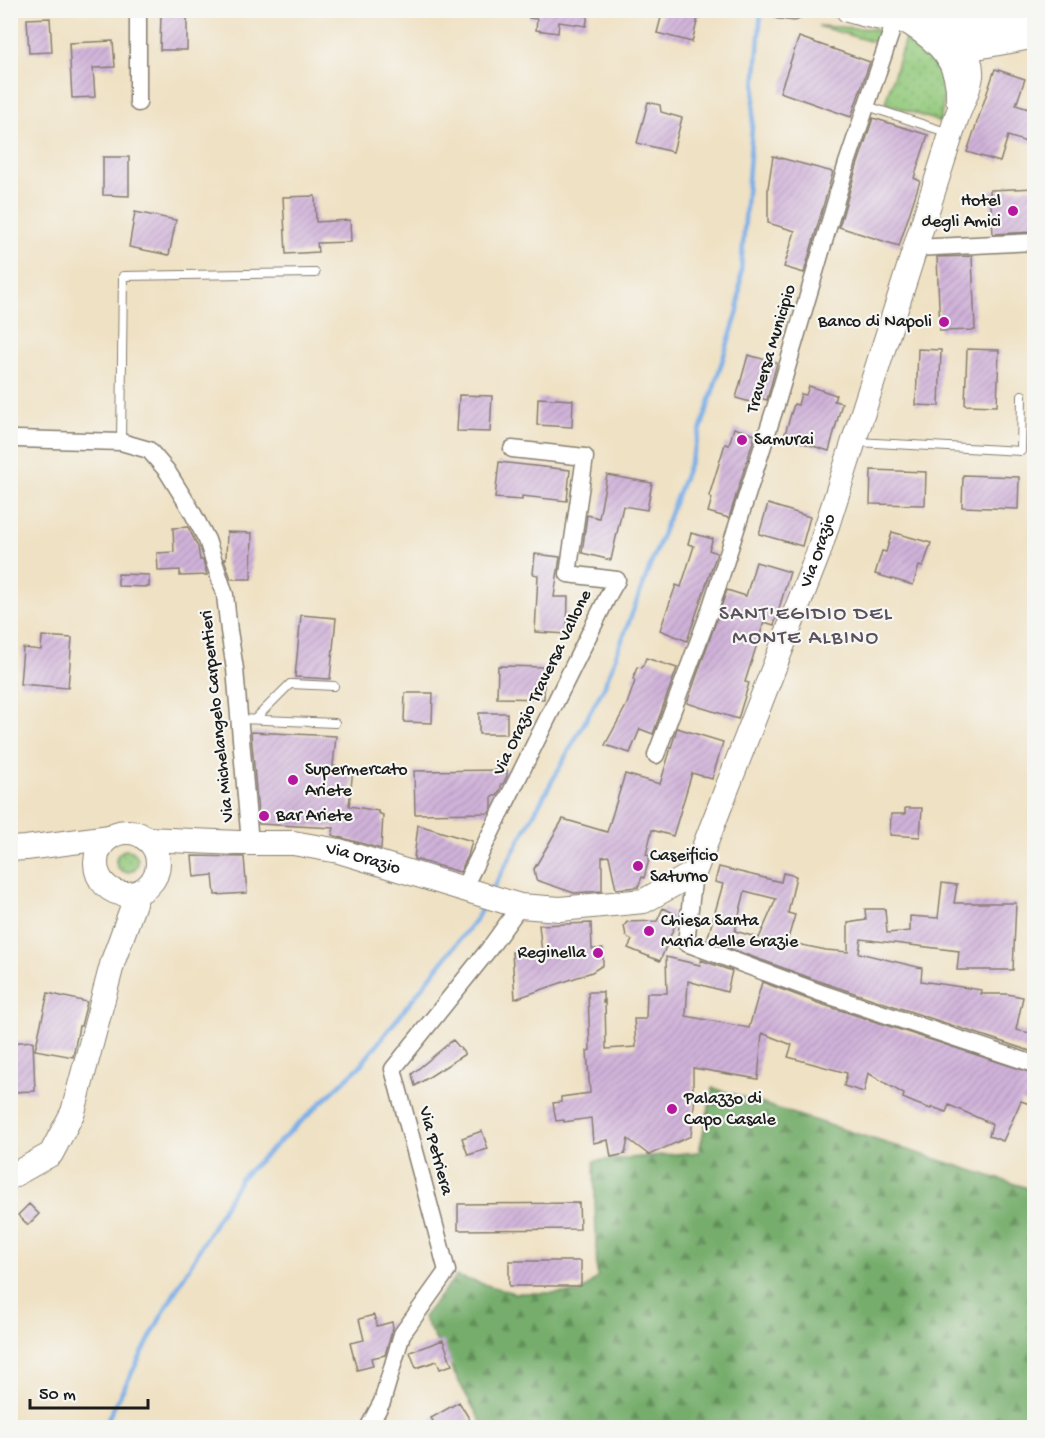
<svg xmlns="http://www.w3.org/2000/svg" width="1045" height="1438" viewBox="0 0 1045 1438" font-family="'Gochi Hand',sans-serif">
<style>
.green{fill:url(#green-dots);stroke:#58724c;stroke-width:1.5}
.forest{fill:url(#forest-firs);stroke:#496444;stroke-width:1.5}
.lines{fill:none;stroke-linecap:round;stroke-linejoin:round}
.stream{stroke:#79aee7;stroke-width:4.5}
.building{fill:url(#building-hatch);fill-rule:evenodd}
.lane-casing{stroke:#867e70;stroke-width:10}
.street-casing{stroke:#867e70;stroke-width:19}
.secondary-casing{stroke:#867e70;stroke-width:26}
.lane{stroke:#fff;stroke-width:8}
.street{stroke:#fff;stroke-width:16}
.secondary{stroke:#fff;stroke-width:24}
.poi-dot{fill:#b5179e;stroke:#f6f6f2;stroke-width:2}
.labels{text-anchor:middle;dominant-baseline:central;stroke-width:4.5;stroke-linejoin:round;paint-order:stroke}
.poi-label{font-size:18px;fill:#1c1c1c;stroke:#f6f6f2;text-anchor:start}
.street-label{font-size:18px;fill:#1c1c1c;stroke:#f6f6f2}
.quarter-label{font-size:21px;letter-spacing:1.5px;fill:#5b505e;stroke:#f6f6f2}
</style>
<defs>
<pattern id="green-dots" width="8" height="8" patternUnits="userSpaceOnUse" patternTransform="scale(1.5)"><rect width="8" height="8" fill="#93c97c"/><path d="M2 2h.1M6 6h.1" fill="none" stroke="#7eac6b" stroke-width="1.8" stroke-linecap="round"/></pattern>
<pattern id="forest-firs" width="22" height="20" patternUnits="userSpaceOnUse" patternTransform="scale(1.5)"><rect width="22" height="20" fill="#76ad6c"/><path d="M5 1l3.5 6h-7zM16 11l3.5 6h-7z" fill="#608c58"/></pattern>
<pattern id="building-hatch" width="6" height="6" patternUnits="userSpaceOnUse" patternTransform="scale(1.5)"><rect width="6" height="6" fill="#d0b2d9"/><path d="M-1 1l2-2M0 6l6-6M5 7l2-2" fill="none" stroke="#b298ba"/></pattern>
</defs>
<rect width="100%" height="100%" fill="#f6f6f2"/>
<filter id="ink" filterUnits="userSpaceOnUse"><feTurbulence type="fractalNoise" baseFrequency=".0167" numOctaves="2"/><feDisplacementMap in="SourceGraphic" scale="12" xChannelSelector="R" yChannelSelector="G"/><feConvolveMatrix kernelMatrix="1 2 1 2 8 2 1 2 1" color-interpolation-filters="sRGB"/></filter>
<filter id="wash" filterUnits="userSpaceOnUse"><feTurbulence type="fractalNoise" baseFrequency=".008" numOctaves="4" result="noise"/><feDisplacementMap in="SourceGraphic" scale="24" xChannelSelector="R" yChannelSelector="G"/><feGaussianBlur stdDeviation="1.35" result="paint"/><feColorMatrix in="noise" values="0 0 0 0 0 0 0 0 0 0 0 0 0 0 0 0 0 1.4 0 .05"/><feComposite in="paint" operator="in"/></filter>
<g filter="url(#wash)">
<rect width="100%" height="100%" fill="#efe1c3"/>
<path class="green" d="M818,26L876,29L879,30L882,36L880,44Z
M905,39L931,59L938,71L942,81L944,100L940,122L885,103Z
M116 861a11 11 0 1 1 22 0a11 11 0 1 1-22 0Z"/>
<path class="forest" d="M713,1088L1034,1190V1427H484L423,1317L456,1276L514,1293H580L597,1278L594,1161L699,1152Z"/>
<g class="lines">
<path class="stream" d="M492,890L604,687L693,454L738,311L761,10
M103,1428L163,1313L240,1179L360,1066L476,919L485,903"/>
</g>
<g id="blocks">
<path class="building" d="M530,10H589L586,26L559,22L558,33L536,30L537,19L529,18Z
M663,10H700L692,42L657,33Z
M161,13H187V50H160Z
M50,18L52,52L29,53L27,19Z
M799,37L870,62L851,117L780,92Z
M113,41L115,67L93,68L95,97L72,98L69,43Z
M995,69L1025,79L1016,105L1035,111V145L1008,136L1000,162L967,152Z
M648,102L660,105L661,112L682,118L673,152L637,143Z
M873,118L928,135L914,178L920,181L899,246L839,227L857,166Z
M773,156L833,172L804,273L784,267L795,231L768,223V188Z
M103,157H129V196L103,195Z
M1035,188V232L993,234L990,190Z
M315,196L316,222L350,220L351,242L317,243L318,252L286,254L283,197Z
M135,212L176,220L169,255L129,247Z
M972,256L975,330L940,331L937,257Z
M918,349L941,350L939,406L916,405Z
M967,349L999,350L997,406L965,405Z
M748,355L777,363L767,400L759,398L757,404L736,398Z
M809,386L836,395L834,401L842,403L829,451L784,437L794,404L798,405L801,394L806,395Z
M459,395L492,396L490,432L457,431Z
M538,398L573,400L572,427L537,425Z
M734,428L755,435L729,518L708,512L712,498L709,496L725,444L729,445Z
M499,462L570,470L567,501L522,496V500L495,498Z
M871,470L926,472L925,505L870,504Z
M607,475L652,483L647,510L623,506L611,560L582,553L587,515L599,518Z
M963,475L1019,477L1018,509L962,507Z
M768,504L810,517L802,546L759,534Z
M188,527L198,547L200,560H203L207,575L180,576V570L158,571L157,553L174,552L173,528Z
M227,532L252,533L251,579H231L224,559H226Z
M892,532L931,543L923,567L919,566L913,585L875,574L882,551L886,552Z
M691,533L713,539L709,550L717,553L687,641L660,630L676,585L681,587L694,546L688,544Z
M535,554L560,557L554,597H568L567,634L535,632L538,575L533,574Z
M756,562L790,572L774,625L764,622L745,682L749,683L738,719L687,703L727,590L746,596Z
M118,574L149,575V587L118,586Z
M301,615L336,618L330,679L295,677Z
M42,636L72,638L68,688L20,684L23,648L41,650Z
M646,658L677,668L653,734L640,729L630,753L605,745L627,704L635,681L633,679L637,667L642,668Z
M498,666L544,667V699L497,698Z
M405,693H433L432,723L404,722Z
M479,713H507V734H479Z
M677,728L723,742L712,779L692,773L673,836L652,830L646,855L650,856L644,878L642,877L638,887L616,889L609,856L602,857V891L574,893L536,880L534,869L563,819L607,832L625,774L660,784Z
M251,732L336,736L333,766L353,769L349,806L378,811V813L383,815L381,849L332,835L334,828L259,824Z
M507,770V776L503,784H501V788L497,796H492V807L489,813L415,814L414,771Z
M905,808H922L920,837L890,835L891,814H905Z
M418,825L472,841L468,856L460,872L414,859Z
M192,856L244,857L247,893L215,895L213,875L194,877Z
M719,867L781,882L783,873L796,876L788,913L795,915L787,942L826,950L848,952V923L866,920L865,909H885L887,933L910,931V916L938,918L942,883L957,885L954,903H1016L1013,970H957L959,951L861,939L859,953L922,968L921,981L982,990L981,994H1007L1023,997L1016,1030L1035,1034L1030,1051L824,983L707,940L723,884L715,882ZM745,891L776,899L759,938L735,931Z
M663,908L676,914L673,920H677L660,961L628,948L632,940L626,936L624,926L627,922L657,921Z
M591,923L592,949H603V965L592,972L515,999L512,952L542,953L539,925Z
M666,957L700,965L701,960L732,971L727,992L688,981L686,1016L749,1028L762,982L818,1003L1035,1074V1106L1021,1101L1003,1141L989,1136L992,1124L949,1105L946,1112L932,1107L931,1109L917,1104L903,1098L904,1094L868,1073L864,1092L844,1086L847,1073L788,1057L792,1045L762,1033L758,1079L693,1068V1096H695L691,1136L649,1155L628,1139L625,1154L611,1157L608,1140L593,1143L591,1118L564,1122V1120L556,1121L553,1103L561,1102V1097L590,1093L587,1051L590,1050L588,992H603V1004L605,999L606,1049L636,1047L634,1019H646L647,993H667Z
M48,993L87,1002L81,1026H79L73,1057L35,1050Z
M453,1040L465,1054L415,1086L412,1074Z
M33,1041L35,1091L10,1092V1043Z
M482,1131L488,1149L468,1155L462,1138Z
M579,1203L580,1229L458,1230V1204Z
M29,1204L39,1214L28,1225L18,1215Z
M509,1261H581V1286H509Z
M374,1315L377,1326L392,1322L393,1328L385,1355L371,1358L373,1366L357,1370L350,1343L364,1340L359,1319Z
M443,1340L452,1365L440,1369L437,1361L416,1368L410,1352Z
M459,1402L475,1428H437L431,1418Z"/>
</g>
</g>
<g filter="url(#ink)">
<use href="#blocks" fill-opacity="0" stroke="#867e70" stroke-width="1.5"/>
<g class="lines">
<g class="lane-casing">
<path id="lane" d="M867,106L949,133
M121,442L123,276L315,273
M857,442L1021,451L1022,395
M240,719L335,723
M255,719L290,684L334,686"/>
</g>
<g class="street-casing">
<path id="street" d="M138,10V103
M778,10L794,12L797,10
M915,248L1034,242
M17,439L121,442L149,450L167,471L190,508L207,540L225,595L229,631L235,669L250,843
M656,755L709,613L776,405L847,163L895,21
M694,873L686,943L821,993L1034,1064
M463,889L610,592L617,580L568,574L585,457L512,449
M368,1428L382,1402L402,1334L447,1271L393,1069L489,949L520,906"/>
</g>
<g class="secondary-casing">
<g id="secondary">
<path d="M848,10C911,29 971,23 1034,30"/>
<path d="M911,24C939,42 960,62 958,99"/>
<path d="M948,46L971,48L1026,38"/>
<circle cx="127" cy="863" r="31"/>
<path id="s1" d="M146,839L239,843H293L339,851L520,906L560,909L644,901L694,873L818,554L957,116C962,103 969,90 971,76C973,55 956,36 941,25"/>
<path d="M10,849L26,848L110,837"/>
<path d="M10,1177L51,1154L73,1112L113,961L138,892"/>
</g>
</g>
<use href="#lane" class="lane"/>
<use href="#street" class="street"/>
<use href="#secondary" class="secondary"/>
</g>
</g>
<g class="poi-dot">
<circle cx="1013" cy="211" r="6"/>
<circle cx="944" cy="322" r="6"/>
<circle cx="742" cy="440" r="6"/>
<circle cx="293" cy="780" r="6"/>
<circle cx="264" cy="816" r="6"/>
<circle cx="638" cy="866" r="6"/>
<circle cx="649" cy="931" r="6"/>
<circle cx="598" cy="953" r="6"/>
<circle cx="672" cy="1109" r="6"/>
</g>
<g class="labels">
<g class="poi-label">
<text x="1001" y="201" text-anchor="end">Hotel<tspan x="1001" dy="21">degli Amici</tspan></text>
<text x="932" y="322" text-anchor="end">Banco di Napoli</text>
<text x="754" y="440">Samurai</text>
<text x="305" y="770">Supermercato<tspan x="305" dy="21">Ariete</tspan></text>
<text x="276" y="816">Bar Ariete</text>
<text x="650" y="856">Caseificio<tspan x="650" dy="21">Saturno</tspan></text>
<text x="661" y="921">Chiesa Santa<tspan x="661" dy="21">Maria delle Grazie</tspan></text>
<text x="586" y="953" text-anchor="end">Reginella</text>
<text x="684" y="1099">Palazzo di<tspan x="684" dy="21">Capo Casale</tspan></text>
</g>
<g class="street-label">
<text transform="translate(772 349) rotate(-73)">Traversa Municipio</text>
<text stroke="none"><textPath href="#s1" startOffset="910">Via Orazio</textPath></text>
<text transform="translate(543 683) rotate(-64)">Via Orazio Traversa Vallone</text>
<text transform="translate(218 716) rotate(-96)">Via Michelangelo Carpentieri</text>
<text stroke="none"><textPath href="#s1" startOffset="219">Via Orazio</textPath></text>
<text transform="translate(435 1151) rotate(75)">Via Petriera</text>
</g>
<g class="quarter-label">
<text x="806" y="615">SANT'EGIDIO DEL<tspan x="806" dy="24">MONTE ALBINO</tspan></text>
</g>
</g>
<rect width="1045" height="1438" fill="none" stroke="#f6f6f2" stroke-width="36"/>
<path d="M30 1399v9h118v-9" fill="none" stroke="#1c1c1c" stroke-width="3"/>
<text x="39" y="1399" font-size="18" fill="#1c1c1c" stroke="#f6f6f2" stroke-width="4.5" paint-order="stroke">50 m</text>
</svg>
